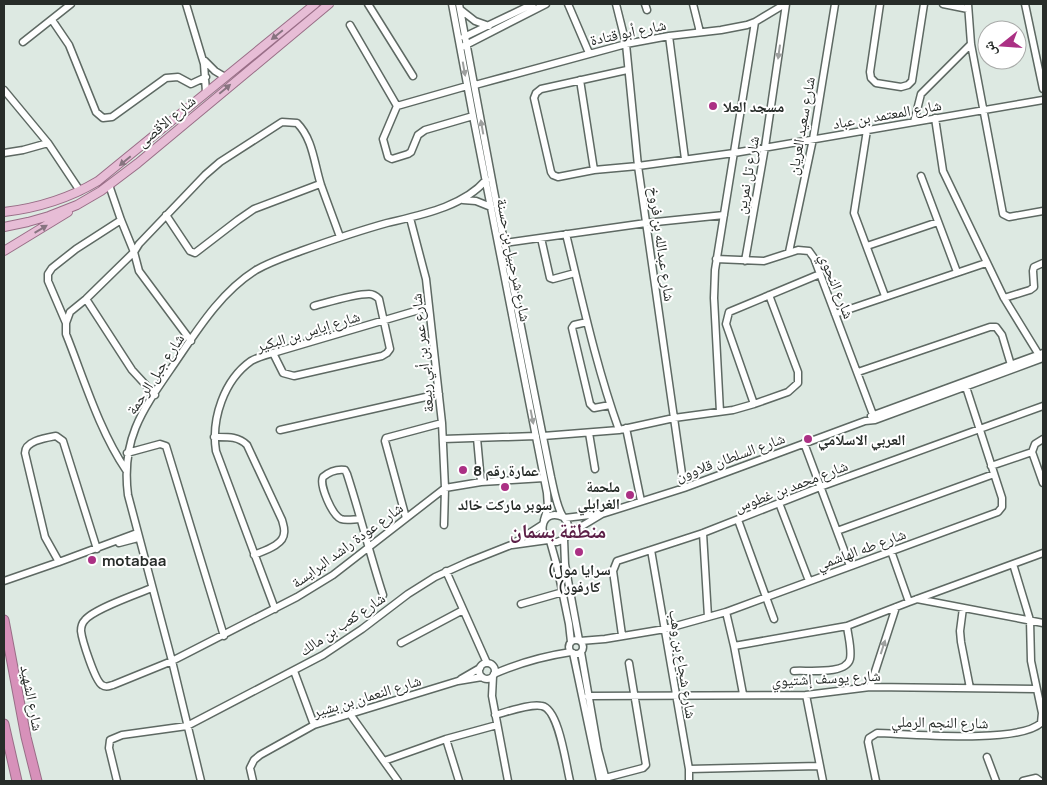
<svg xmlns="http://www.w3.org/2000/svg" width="1047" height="785" viewBox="0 0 1047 785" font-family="Manrope,'Noto Naskh Arabic',sans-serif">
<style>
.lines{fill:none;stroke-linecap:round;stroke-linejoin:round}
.minor-casing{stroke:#5e6963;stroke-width:9}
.major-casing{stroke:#996e87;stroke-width:10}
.highway-casing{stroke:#996e87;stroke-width:11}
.minor{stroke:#fff;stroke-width:6}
.major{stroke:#e7bdd6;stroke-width:8}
.highway{stroke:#d791ba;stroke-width:9}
.oneway{fill:#877480}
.oneway2{fill:#9ea09f}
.poi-dot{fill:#ab3084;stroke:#fff;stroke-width:2}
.labels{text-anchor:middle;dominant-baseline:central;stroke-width:4;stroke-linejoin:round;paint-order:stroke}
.street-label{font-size:15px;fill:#272c29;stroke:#fff}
.poi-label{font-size:15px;font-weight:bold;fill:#272c29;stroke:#fff;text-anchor:start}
.district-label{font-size:20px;font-weight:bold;fill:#5c2047;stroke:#fff}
</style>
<rect width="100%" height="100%" fill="#dde9e2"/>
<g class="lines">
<g class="minor-casing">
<path id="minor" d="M186,4L204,64L206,92
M368,4L413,76
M452,4L473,116L547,493L548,507L544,520
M459,4L494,191L551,477C554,490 556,504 562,515C564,518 567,521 568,525C569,529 569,533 567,536C564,539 561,541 557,542C535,543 539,506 563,517
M568,4L589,53
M616,4L626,44L638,166L684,488
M645,4L647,10
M693,4L700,32
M880,4L870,72L871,78L876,83L901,87L908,85L912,81L924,4
M943,4L968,9
M968,4L971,44L1003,214L1009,217L1043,211
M1025,4L1043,89
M461,10L475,21L489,26
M52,20L69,45L96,112L103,118L112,117L166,78L178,77L191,84L206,77
M350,25L397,106
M669,36L685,159
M464,37L533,4
M23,42L71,4
M464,46L546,4
M205,61L215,71L225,77
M627,70L541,89L536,93L534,98L551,172L553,175L558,177L594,170L638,166L734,153L1043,100
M580,80L594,170
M475,85L626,44L669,36L721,30L747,25L755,22L785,4
M467,86L397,106L383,139L388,157L392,159L408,154L411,152L418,135L425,130L473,116
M4,90L48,143L80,191
M935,118L943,171L1004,298L1039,355
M914,122L921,94L971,44
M867,130L854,213L885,296
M4,153L23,150L48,143
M921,176L957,272
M109,185L121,220L134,252L86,299L70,312L66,323V334C84,379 99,430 126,470
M463,200L476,201L491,207
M166,215L190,251L195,253L238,220L254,209L320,184
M410,218L426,279L442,423L445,488L444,525
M566,234C582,300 596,366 619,430
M541,238L550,278L553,279L575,273
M504,243L646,223L724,215
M867,246L938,222
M789,252L813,139L835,4
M716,259L764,261L798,250L809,251L814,258L875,420
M745,261L765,147L786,4
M1004,298L1030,290L1034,287L1033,271L1034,267L1043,263
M86,299L132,370L155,395
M835,314L986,263
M587,322L574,325L572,328L590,404L594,408L610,405
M66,323L48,281V274L52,268L76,249L121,220
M191,341L139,271L134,252L139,244L205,175L220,162L282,122L297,123C313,139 314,163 321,185C327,202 334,220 340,237
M273,353L283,373L294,376L382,356L387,353L390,349L379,299C376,296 373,294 369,294C354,294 329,302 314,306
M858,372L990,327H996L1002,335L1011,365
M754,404L726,324L729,312L820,274
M720,412L714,298L715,270L755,22
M871,416L1043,353
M626,428L641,501
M280,430L439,394
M589,433L595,469
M543,436L619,430L674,418L733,410L754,404L788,392L798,383V372L769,295
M214,437C227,437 238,436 247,445L282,520C283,524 285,529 284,533C284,545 263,551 254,555
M477,438L481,482
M443,439L536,436
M804,443L850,566
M1032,452L1043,483
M1032,452L1035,444L1043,439
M127,453L160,444L166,446L224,636
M991,466L1032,452
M779,503L809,581
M406,518L385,441L386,438L442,423
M565,518L598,514
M360,519C354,519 347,521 341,519C332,515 319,485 323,477C329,472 337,469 345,470L347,474C360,514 370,555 383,595
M738,520L774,619
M837,531L994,474
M703,533L708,617
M567,535L602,514L684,488L865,421L875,420L1043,358
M564,539L565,564L579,640
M550,541L557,566L569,624L571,642
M119,543L138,538
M512,545L548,540
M651,550L689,769V781
M891,551L909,602
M59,562L45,537L25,453C25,441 45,438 56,436L63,441L97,549
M446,571L487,663
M4,581L59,562L137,533
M152,588C137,594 94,609 85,620C82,623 81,627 81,631C82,640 95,681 102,685C106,688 109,686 113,685L172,661L297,597L333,575L445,488L481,482L544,478
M917,599L1043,623
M521,604L563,592
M963,608L960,631L961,642L970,688
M275,609L216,451C211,419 224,380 251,361C258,357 266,355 273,353L429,307
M726,612L734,646L743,694
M622,635L613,571L617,561L703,533L820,487L1043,406
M569 647a7 7 0 1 1 14 0a7 7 0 1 1-14 0Z
M580,641L605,639L665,629L726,612L998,512L1002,507V498L966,387
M401,643L463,610
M734,646L847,626L909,602L1043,553
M581,652L598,750L606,780
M573,653L600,781
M479 671a8 8 0 1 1 16 0a8 8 0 1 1-16 0Z
M294,671L314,725
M794,671C808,670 846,675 850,659C852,649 848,636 847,626
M494,674C519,663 544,656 571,652
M493,676L492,696L508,781
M461,679L480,668
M870,687L896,607
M806,695L823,781
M588,696L806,695L870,687L1036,689
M350,714L398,781
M495,715C507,712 531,703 542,706C559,709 566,765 570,781
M446,739L459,781
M987,757L996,781
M384,761L446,739L497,725
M689,769L820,766
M605,778L643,768L646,765L629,663
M117,781L109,748L110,740L122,735L187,726L323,655L362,629L408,594L435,577L468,562L511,545L542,525
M201,781L172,661L128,495C121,441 141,412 170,370C195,334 218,294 256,270C270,262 285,257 301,251C329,241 358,231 387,223C420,215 463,207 486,180
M253,781L250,768L254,760L260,755L314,725L458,681L482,677
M876,781L868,742L869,738L877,733C910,734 1018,744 1041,723L1042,713L1031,661L1030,620L1013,564
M1023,781L1036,778L1040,781"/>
</g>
<g class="major-casing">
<path id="major" d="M4,212C38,208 68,199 98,181L315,4
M4,227L28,222L49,216L77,205L101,191L138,163L329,4
M4,251L68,212"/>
</g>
<g class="highway-casing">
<path id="highway" d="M4,620L26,737L37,781
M4,724L17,781"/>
</g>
<use href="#minor" class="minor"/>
<use href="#major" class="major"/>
<use href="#highway" class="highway"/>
</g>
<defs><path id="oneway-solid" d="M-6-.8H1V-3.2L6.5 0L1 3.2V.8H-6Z" transform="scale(1.25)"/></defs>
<g class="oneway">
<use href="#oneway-solid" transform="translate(277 35) rotate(141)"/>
<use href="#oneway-solid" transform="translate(225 89) rotate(-40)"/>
<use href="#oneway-solid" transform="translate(125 161) rotate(140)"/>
<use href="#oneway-solid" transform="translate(41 229) rotate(-31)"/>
</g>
<g class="oneway2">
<use href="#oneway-solid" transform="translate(779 52) rotate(98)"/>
<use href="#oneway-solid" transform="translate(464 69) rotate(80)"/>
<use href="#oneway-solid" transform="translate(482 127) rotate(-100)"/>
<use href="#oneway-solid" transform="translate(532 417) rotate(79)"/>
<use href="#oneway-solid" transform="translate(883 647) rotate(-72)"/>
</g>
<g class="poi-dot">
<circle cx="713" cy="106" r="5"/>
<circle cx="808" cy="439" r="5"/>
<circle cx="463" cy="470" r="5"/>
<circle cx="505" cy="487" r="5"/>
<circle cx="630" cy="495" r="5"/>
<circle cx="579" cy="552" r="5"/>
<circle cx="92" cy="560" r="5"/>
</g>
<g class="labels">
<g class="street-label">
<text transform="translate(628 32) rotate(-12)">شارع أبو قتادة</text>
<text transform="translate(887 114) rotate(-10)">شارع المعتمد بن عباد</text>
<text transform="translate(166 121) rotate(-40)">شارع الأقصى</text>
<text transform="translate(801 126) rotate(-80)">شارع سعيد العريان</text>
<text transform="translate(747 175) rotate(-80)">شارع تل نمرين</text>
<text transform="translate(662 244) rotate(82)">شارع عبدالله بن فروخ</text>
<text transform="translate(514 260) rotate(79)">شارع شرحبيل بن حسنة</text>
<text transform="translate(837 286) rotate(68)">شارع النحوي</text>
<text transform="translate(308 331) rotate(-17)">شارع إياس بن البكير</text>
<text transform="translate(422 353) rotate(-96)">شارع عمر بن أبي ربيعة</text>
<text transform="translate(155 374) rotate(-57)">شارع جبل الرحمة</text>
<text transform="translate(730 457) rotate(-20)">شارع السلطان قلاوون</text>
<text transform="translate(791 486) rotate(-21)">شارع محمد بن غطوس</text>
<text transform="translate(347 545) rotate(-36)">شارع عودة راشد البرايسة</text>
<text transform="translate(861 549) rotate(-20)">شارع طه الهاشمي</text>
<text transform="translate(342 624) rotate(-34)">شارع كعب بن مالك</text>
<text transform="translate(683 664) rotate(81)">شارع شجاع بن وهب</text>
<text transform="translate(826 678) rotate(-3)">شارع يوسف إشتيوي</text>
<text transform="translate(367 696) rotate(-17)">شارع النعمان بن بشير</text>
<text transform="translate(32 698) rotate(79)">شارع الشهيد</text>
<text transform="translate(940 722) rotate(1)">شارع النجم الرملي</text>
</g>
<g class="poi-label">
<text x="723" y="106">مسجد العلا</text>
<text x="818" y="439">العربي الاسلامي</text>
<text x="473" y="470">عمارة رقم 8</text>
<text x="620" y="486" text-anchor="end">ملحمة<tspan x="620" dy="17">الغرابلي</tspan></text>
<text x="505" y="504" text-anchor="middle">سوبر ماركت خالد</text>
<text x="102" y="560">motabaa</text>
<text x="579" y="569" text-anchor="middle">(سرايا مول<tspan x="579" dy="17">(كارفور</tspan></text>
</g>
<g class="district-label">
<text x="558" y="530">منطقة بسمان</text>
</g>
</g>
<rect width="1047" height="785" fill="none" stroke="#272c29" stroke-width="10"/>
<g transform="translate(1002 45) rotate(253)"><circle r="24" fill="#ffffff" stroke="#a9aba9"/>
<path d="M0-4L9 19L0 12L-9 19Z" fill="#ab3084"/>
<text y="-8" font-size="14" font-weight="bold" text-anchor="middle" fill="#272c29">ش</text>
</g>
</svg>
